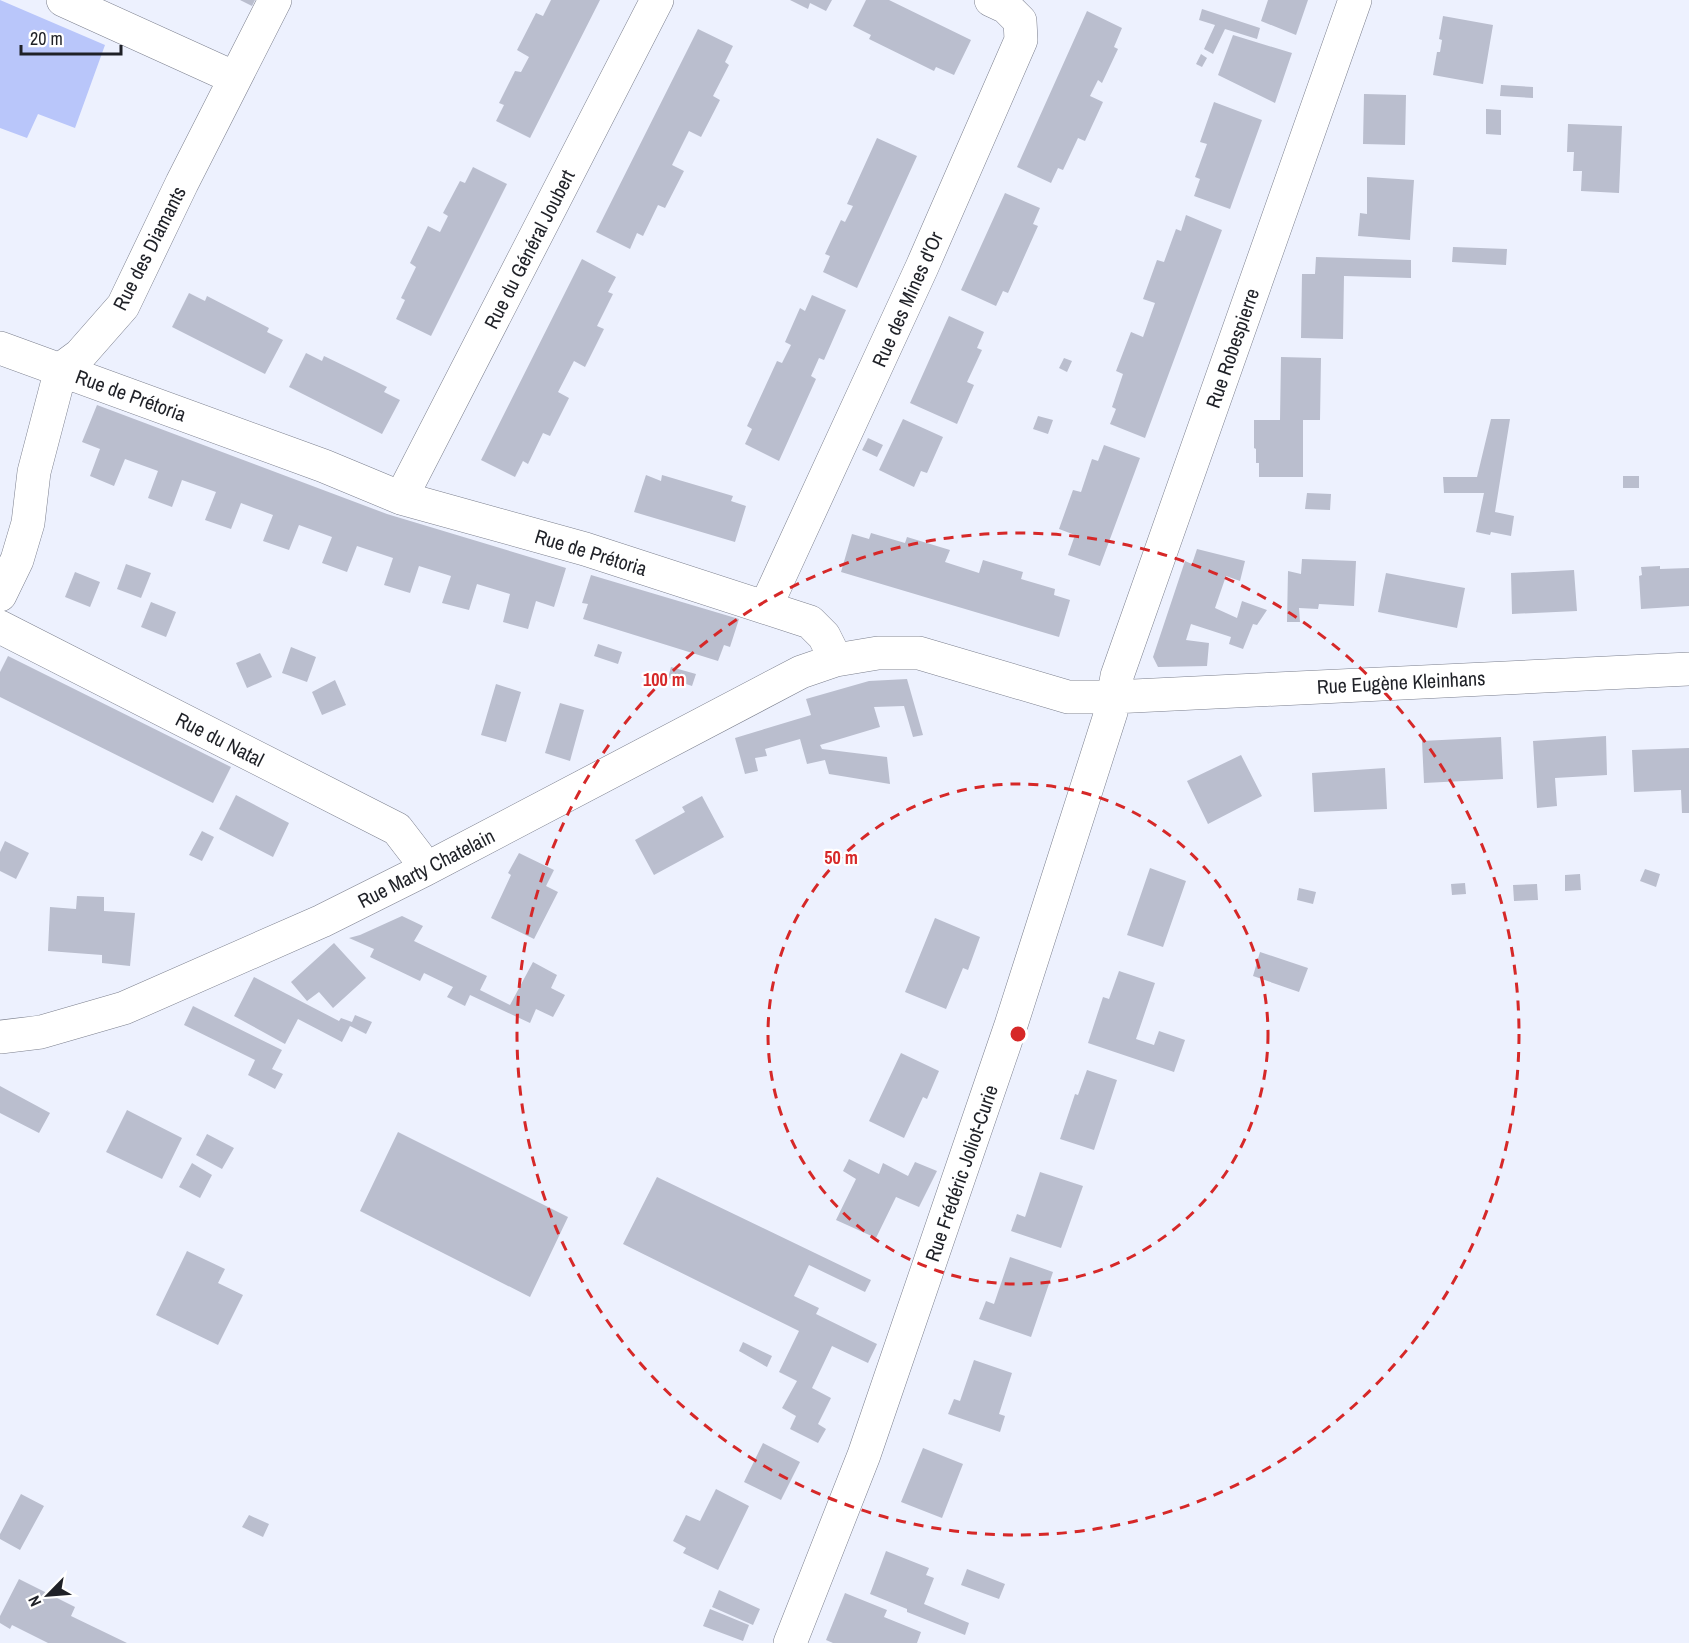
<svg xmlns="http://www.w3.org/2000/svg" width="1689" height="1643" viewBox="0 0 1689 1643" font-family="'Archivo Narrow',sans-serif">
<style>
.grass{fill:#b9c6fa}
.building{fill:#babece}
.lines{fill:none;stroke-linecap:round;stroke-linejoin:round}
.street-casing{stroke:#7b7f8d;stroke-width:34}
.street{stroke:#fff;stroke-width:33}
.ring{fill:none;stroke:#d62828;stroke-width:3;stroke-dasharray:10 8}
.labels{text-anchor:middle;dominant-baseline:central;stroke-width:4.5;stroke-linejoin:round;paint-order:stroke}
.street-label{font-size:20px;fill:#1f2127;stroke:#fff}
.centre{fill:#d62828;stroke:#fff;stroke-width:3}
.ring-label{font-size:18px;text-anchor:middle;font-weight:bold;fill:#d62828;stroke:#fff;stroke-width:4.5;stroke-linejoin:round;paint-order:stroke}
</style>
<rect width="100%" height="100%" fill="#edf1fe"/>
<path class="grass" d="M0,0L105,45L75,128L38,114L27,138L0,128Z"/>
<path class="building" d="M240,0H255L252,6Z
M551,0H600L530,138L496,121L504,105L499,103L515,71L521,72L529,57L517,50L536,13L543,16Z
M790,0H832L826,11L810,3L808,9Z
M866,0H889L971,40L954,75L936,67L934,71L869,39L871,35L853,26Z
M1268,0H1308L1296,35L1261,21Z
M1202,9L1260,28L1257,39L1225,29L1213,54L1204,49L1215,25L1199,20Z
M1087,11L1122,28L1114,47L1118,49L1102,83L1098,80L1090,96L1103,102L1085,141L1078,138L1063,170L1058,168L1051,183L1017,167Z
M1443,16L1493,25L1483,84L1433,75L1437,52H1440L1442,40L1439,39Z
M698,29L733,46L725,62L729,65L713,96L720,100L701,137L689,131L672,165L684,171L665,208L658,205L643,236L637,233L630,249L596,232Z
M1233,35L1292,53L1275,103L1218,75Z
M1201,54L1207,58L1202,67L1196,64Z
M1501,85L1533,87V98L1500,96Z
M1364,94L1406,95L1405,145L1363,144Z
M1214,102L1262,120L1230,209L1194,196L1200,179L1195,177L1207,144L1200,142Z
M1486,109L1501,110V135L1486,134Z
M1568,124L1622,126L1619,193L1581,191L1582,171H1573L1574,152H1567Z
M877,138L917,156L857,288L823,272L830,256L825,254L841,220L845,222L853,206L847,204Z
M473,167L507,184L431,336L396,319L405,300L401,298L416,267L410,263L428,226L440,232L448,216L443,213L460,181L465,183Z
M1367,177L1414,180L1410,240L1358,236L1360,213L1367,214Z
M1005,193L1040,208L1033,224L1038,226L1008,293L1003,291L996,306L961,290Z
M1186,215L1222,230L1145,438L1110,424L1116,409L1112,407L1123,374L1116,371L1131,332L1143,337L1155,303L1143,299L1157,260L1164,262L1176,229L1181,231Z
M1453,247L1507,249L1506,265L1452,262Z
M1316,257L1411,260V278L1344,276L1343,339L1301,338L1302,274H1315Z
M582,259L616,277L608,292L613,294L597,326L604,329L585,367L574,361L558,392L569,398L550,436L543,433L528,464L523,461L515,477L481,460Z
M189,293L205,301L207,296L269,328L267,332L283,340L265,374L172,327Z
M812,295L846,310L824,360L819,358L811,376L816,379L779,461L745,444L752,429L747,426L777,361L782,363L791,345L785,342L800,308L805,311Z
M949,316L984,332L977,348L982,350L967,382L974,385L957,424L910,403Z
M306,353L322,361L324,356L355,371L387,387L384,392L400,400L382,434L289,387Z
M1281,357L1321,358L1320,420H1303V477H1259V463H1256V449L1254,448V420H1280Z
M1064,358L1072,361L1067,372L1059,368Z
M97,405L387,514L566,568L554,607L536,601L528,629L503,622L510,594L477,584L469,610L442,603L451,576L419,566L410,593L384,585L393,558L357,546L347,572L322,563L332,537L299,525L289,550L263,541L273,515L241,503L231,529L205,520L216,492L182,480L172,507L148,498L158,471L125,459L114,486L90,476L100,449L82,442Z
M1038,416L1053,420L1048,434L1033,429Z
M903,419L943,437L927,473L921,471L914,487L879,470Z
M1491,419H1510L1495,512L1514,516L1511,536L1491,532L1490,535L1476,532L1484,493H1444L1443,477H1477Z
M868,438L883,445L877,457L862,450Z
M1104,445L1140,458L1100,566L1068,555L1075,535L1059,529L1073,490L1081,492L1092,459L1098,461Z
M646,475L661,481L662,475L733,496L731,501L746,506L735,542L634,512Z
M1623,476H1639V488H1623Z
M1307,493L1331,494L1330,510L1305,509Z
M871,533L905,543L907,537L950,550L945,562L979,573L983,560L1023,572L1021,579L1055,589L1054,595L1070,600L1059,637L841,572L852,534L869,539Z
M1197,549L1245,561L1240,581L1226,576L1215,608L1237,618L1242,601L1267,610L1257,625L1253,624L1243,649L1229,644L1231,637L1191,624L1186,640L1209,643L1207,666L1158,667L1153,657L1185,561L1192,564Z
M1302,559L1356,561L1354,606L1319,604L1318,609L1299,608L1300,622H1287L1288,571L1301,574Z
M126,564L151,573L141,598L117,589Z
M1660,566V569L1689,568V606L1641,609L1639,576L1642,575L1641,567Z
M1574,570L1577,611L1512,614L1511,573Z
M75,572L100,582L90,607L65,597Z
M1386,573L1465,588L1457,628L1378,612Z
M591,575L739,619L730,647L724,645L718,661L583,619L588,604L582,603Z
M151,602L176,612L166,637L141,627Z
M598,644L622,652L618,664L594,656Z
M291,647L316,657L307,682L282,673Z
M260,653L272,677L247,688L236,663Z
M8,656L231,767L213,803L0,697V672Z
M671,667L696,674L692,686L668,678Z
M907,679L923,735L913,737L904,706L874,707L880,727L820,745L822,749L887,757L890,784L829,774L825,760L807,764L800,739L765,749L767,756L755,758L758,771L745,774L735,738L811,715L806,699L869,681Z
M335,680L346,705L322,715L312,692Z
M496,684L521,692L506,742L481,735Z
M560,703L584,710L570,761L545,753Z
M1606,736L1607,775L1555,778L1557,806L1537,808L1533,741Z
M1501,737L1503,779L1424,783L1422,741Z
M1689,748V813H1682L1681,790L1634,792L1632,750Z
M1241,755L1262,796L1208,824L1187,781Z
M1385,768L1387,809L1314,812L1312,773Z
M236,795L289,823L273,857L219,829Z
M702,796L724,837L654,875L635,840L685,812L682,807Z
M202,831L214,837L202,861L189,855Z
M5,841L29,853L16,879L0,871V852Z
M519,853L554,870L546,886L558,892L534,939L491,918L511,875L508,873Z
M1150,868L1186,881L1163,947L1127,935Z
M1645,869L1660,874L1656,887L1640,881Z
M1580,874L1581,890L1565,891V875Z
M1465,883L1466,894L1452,895L1451,884Z
M1537,884L1538,900L1514,901L1513,885Z
M1299,888L1316,892L1313,904L1297,900Z
M77,896L104,897V911L135,913L130,966L102,963V955L48,951L50,907L76,909Z
M402,916L423,926L414,941L487,976L480,990L510,1005L533,962L557,975L551,988L565,995L553,1017L536,1009L530,1023L470,995L465,1006L447,997L453,987L424,973L420,981L370,957L374,949L349,938L360,935Z
M935,918L980,937L968,970L963,968L946,1009L905,992Z
M334,943L366,978L333,1008L319,992L307,1001L291,982Z
M1260,952L1308,968L1299,992L1253,976Z
M1119,971L1155,983L1136,1039L1154,1045L1159,1031L1185,1040L1174,1072L1088,1043L1103,997L1109,999Z
M254,977L339,1021L341,1018L352,1022L355,1015L372,1022L366,1034L350,1026L342,1042L298,1019L285,1044L234,1016Z
M193,1006L282,1050L272,1069L283,1074L275,1089L248,1075L255,1060L184,1025Z
M901,1053L939,1071L927,1099L923,1097L904,1138L869,1121Z
M1087,1070L1117,1080L1094,1150L1060,1139L1075,1094L1078,1095Z
M0,1086L50,1113L39,1133L0,1113Z
M127,1110L182,1138L162,1179L106,1152Z
M398,1132L568,1217L530,1297L360,1211Z
M207,1134L234,1148L222,1169L196,1155Z
M849,1159L879,1174L883,1163L908,1176L915,1162L937,1171L919,1207L896,1197L876,1238L836,1220L856,1179L843,1171Z
M192,1163L212,1175L200,1198L179,1187Z
M1040,1172L1083,1186L1061,1248L1011,1231L1017,1214L1025,1217Z
M657,1177L871,1280L865,1292L809,1265L794,1296L819,1308L816,1314L877,1344L868,1363L832,1346L812,1388L831,1398L818,1424L826,1429L818,1443L790,1429L796,1416L782,1408L797,1381L779,1372L799,1331L623,1244Z
M187,1251L225,1269L218,1283L243,1295L218,1345L156,1315Z
M1010,1257L1053,1272L1031,1337L979,1319L986,1301L994,1304Z
M743,1342L772,1356L767,1367L739,1351Z
M974,1360L1012,1373L999,1414L1005,1416L1000,1432L948,1414L954,1399L960,1401Z
M763,1443L800,1462L781,1500L744,1482Z
M923,1448L963,1464L942,1518L901,1502Z
M716,1489L749,1506L718,1570L683,1553L686,1548L673,1541L686,1515L700,1521Z
M21,1494L44,1506L20,1550L0,1539V1534Z
M249,1515L269,1524L263,1537L242,1527Z
M886,1551L929,1568L926,1575L934,1578L924,1604L969,1623L965,1635L907,1612V1609L870,1594Z
M967,1569L1005,1584L999,1599L961,1585Z
M19,1579L75,1607L71,1616L127,1643H48L12,1625L10,1629L0,1623V1616Z
M719,1590L760,1609L753,1625L712,1607Z
M845,1593L887,1610L884,1617L921,1632L917,1643H833L826,1640Z
M710,1609L749,1625L743,1641L703,1626Z"/>
<g class="lines">
<g class="street-casing">
<path id="street" d="M63,0L235,78
M0,348L324,466L401,498L585,549L810,622L824,636L836,660
M401,498L657,0
M0,595L17,560L28,523L34,472L61,369L80,355L123,306L182,183L275,0
M766,606L922,267L1021,40L1020,21L1006,7L991,0
M0,627L397,829L417,855L424,870
M0,1037L41,1032L124,1008L322,921L424,870L801,672L836,660L878,653H919L1068,697H1113L1689,669
M790,1643L864,1455L1011,1025L1111,712L1117,676L1355,0"/>
</g>
<use href="#street" class="street"/>
</g>
<g class="ring">
<circle cx="1018" cy="1034" r="250"/>
<circle cx="1018" cy="1034" r="501"/>
</g>
<g class="labels">
<g class="street-label">
<text transform="translate(149 248) rotate(-63)">Rue des Diamants</text>
<text transform="translate(529 249) rotate(-63)">Rue du Général Joubert</text>
<text transform="translate(907 299) rotate(-66)">Rue des Mines d'Or</text>
<text transform="translate(1232 348) rotate(-71)">Rue Robespierre</text>
<text transform="translate(131 395) rotate(20)">Rue de Prétoria</text>
<text transform="translate(591 552) rotate(17)">Rue de Prétoria</text>
<text transform="translate(1401 682) rotate(-3)">Rue Eugène Kleinhans</text>
<text transform="translate(220 739) rotate(27)">Rue du Natal</text>
<text transform="translate(426 868) rotate(-27)">Rue Marty Chatelain</text>
<text transform="translate(961 1173) rotate(-71)">Rue Frédéric Joliot-Curie</text>
</g>
</g>
<circle cx="1018" cy="1034" r="9" class="centre"/>
<g class="ring-label">
<text x="664" y="686">100 m</text>
<text x="841" y="864">50 m</text>
</g>
<g transform="translate(48 1595) rotate(245)" stroke="#ffffff" stroke-width="4.5" paint-order="stroke">
<path d="M0-4.5L10 22L0 15L-10 22Z" fill="#1f2127"/>
<text y="-9" font-size="16" font-weight="bold" text-anchor="middle" fill="#1f2127">N</text>
</g>
<path d="M21 45v9h100v-9" fill="none" stroke="#1f2127" stroke-width="3"/>
<text x="30" y="45" font-size="18" fill="#1f2127" stroke="#ffffff" stroke-width="4.5" paint-order="stroke">20 m</text>
</svg>
